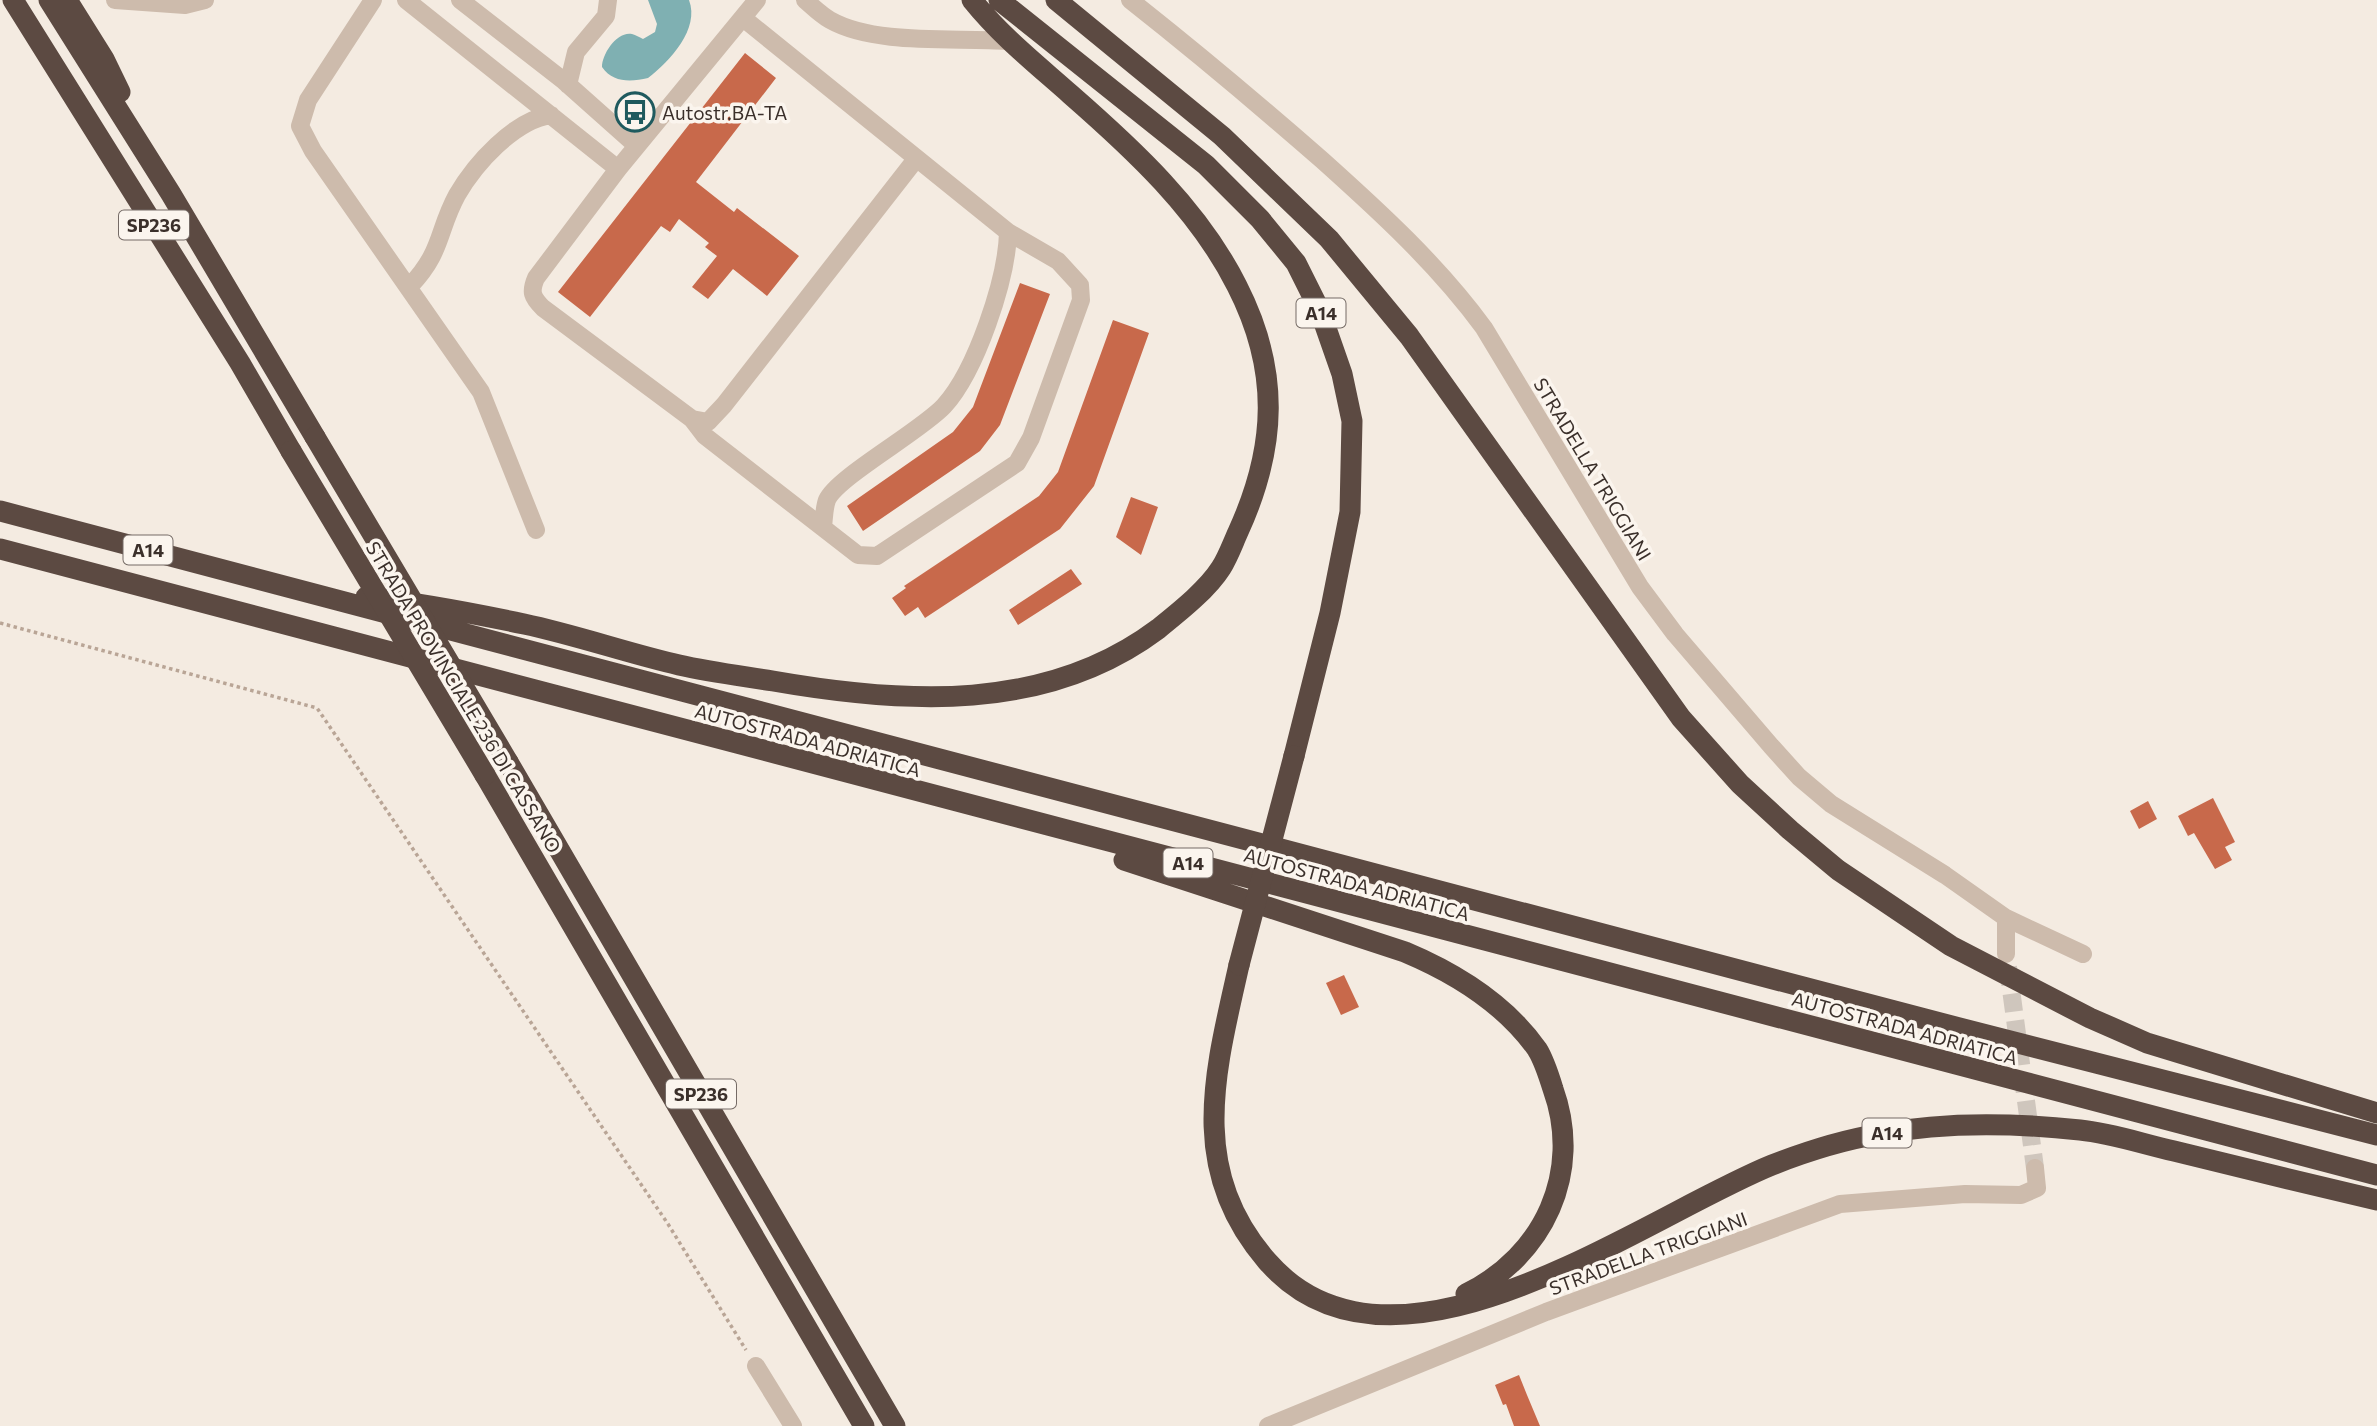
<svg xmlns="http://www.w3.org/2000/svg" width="2377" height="1426" viewBox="0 0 2377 1426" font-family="Commissioner,sans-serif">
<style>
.water{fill:#7fb0b2}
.building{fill:#c8694b}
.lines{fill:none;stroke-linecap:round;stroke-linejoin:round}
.minor-tunnel{stroke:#cfc6bd;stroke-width:18;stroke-dasharray:18 9;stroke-linecap:butt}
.path{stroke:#b9a596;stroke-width:3.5;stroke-dasharray:3.5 3.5;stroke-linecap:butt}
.minor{stroke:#cdbbac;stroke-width:18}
.highway{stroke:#5c4a42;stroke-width:21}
.highway-bridge{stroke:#5c4a42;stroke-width:21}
.labels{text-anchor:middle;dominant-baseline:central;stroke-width:7;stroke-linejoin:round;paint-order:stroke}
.shield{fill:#fbf5ee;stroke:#756b66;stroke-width:2}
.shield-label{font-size:18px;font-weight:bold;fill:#3b302b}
.poi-label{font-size:19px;fill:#3b302b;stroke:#fbf5ee;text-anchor:start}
.street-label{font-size:19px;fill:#3b302b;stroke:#fbf5ee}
</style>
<rect width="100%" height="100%" fill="#f4ebe1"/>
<path class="water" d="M648,0H689C700,29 670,61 648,78C631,82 613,83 602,67C602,54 617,31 632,34C636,35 639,37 643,39L655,32L657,24Z"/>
<path class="building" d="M745,53L776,78L696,182L734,212L737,208L799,256L767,296L733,269L708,299L692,287L717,256L705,247L709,243L679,219L670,232L661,226L590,317L558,292Z
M1020,283L1050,294L1000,425L980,451L863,531L847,506L953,432L973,407Z
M1113,320L1149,333L1094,486L1060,529L925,618L918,607L905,616L892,598L906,588L904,586L1039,496L1058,472Z
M1131,497L1158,507L1141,555L1116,537Z
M1071,569L1082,584L1018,625L1009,610Z
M2213,798L2235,842L2225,847L2232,860L2215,869L2194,833L2188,836L2178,816Z
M2148,801L2157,819L2139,829L2130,811Z
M1344,975L1359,1007L1341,1015L1326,983Z
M1519,1375L1527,1395L1540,1426H1514L1506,1404L1503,1405L1495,1385Z"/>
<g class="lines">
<path class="minor-tunnel" d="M2008,967L2035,1168"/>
<path class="path" d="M0,623L317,708L668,1224L746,1350"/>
<path class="minor" d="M115,0L185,5L205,0
M373,0L308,100L300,126L313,151L481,392L536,530
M406,0L618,169
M460,0L564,81L637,146
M805,0C813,7 821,15 830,20C876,46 956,37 1008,41
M1130,0C1196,52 1259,105 1322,160C1380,212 1438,265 1484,328L1640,587L1675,634L1771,746L1799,777L1831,804L1945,875L2006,918V954
M743,18L1008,232L1058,261L1080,285L1081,300L1031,438L1017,463L877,556L858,555L705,436L692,419L543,308C532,297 530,292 536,278L618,169L757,0
M568,85L576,52L606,16L608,0
M410,286C443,251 437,232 457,195C475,164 514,120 551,115
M692,419L708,422L724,405L916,159
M823,527C824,519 824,508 827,500C837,477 921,431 944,406C976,371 1007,279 1008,232
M2006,918L2083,954
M756,1366L793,1426
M1268,1426L1546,1312L1840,1204L1965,1194L2021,1195L2037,1188L2035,1168"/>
<path class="highway" d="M13,0L240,363L291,451
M49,0L171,194L315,437
M67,0L104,59L120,92
M999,0L1206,165L1260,219L1296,263L1320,311L1342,374L1352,421L1350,512L1330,613L1294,756
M1056,0L1222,136L1329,239L1409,336L1681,718L1740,784L1790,830L1838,870L1951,946L2090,1018L2147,1043L2377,1113
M0,511L1940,1023L2377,1135
M0,549L2377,1175
M366,597C419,603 472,613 524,624C576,635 627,653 679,665C710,672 742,676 773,681C904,704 1046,713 1158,629C1179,612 1207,590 1221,568C1228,557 1233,543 1238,532C1277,447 1280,370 1237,286C1199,210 1133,149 1070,94C1035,63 1001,36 972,0
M508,762L895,1426
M485,775L864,1426
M1124,860L1405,952C1455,973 1505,1004 1537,1049C1544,1060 1549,1076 1553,1089C1583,1172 1544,1256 1466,1294
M1239,965C1215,1072 1187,1169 1267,1261C1393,1406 1641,1218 1772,1165C1805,1152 1843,1140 1879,1134C1942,1122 2015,1123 2080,1130C2111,1133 2143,1144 2174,1151C2242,1168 2309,1184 2377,1200"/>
<path class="highway-bridge" d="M315,437L508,762
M291,451L485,775
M1239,965L1294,756"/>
</g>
<defs>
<g id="bus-ring" transform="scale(2.0125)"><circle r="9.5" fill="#fbf5ee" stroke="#1f5a5e" stroke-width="1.5"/><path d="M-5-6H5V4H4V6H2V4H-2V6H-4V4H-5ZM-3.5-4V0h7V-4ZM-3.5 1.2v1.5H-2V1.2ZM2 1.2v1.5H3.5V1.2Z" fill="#1f5a5e"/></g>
</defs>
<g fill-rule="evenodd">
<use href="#bus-ring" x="635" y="112"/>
</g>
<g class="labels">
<g class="shield">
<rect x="119" y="210.5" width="70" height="29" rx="5"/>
<rect x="1296.5" y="298.5" width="49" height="29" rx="5"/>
<rect x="123.5" y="535.5" width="49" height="29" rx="5"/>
<rect x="1163.5" y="848.5" width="49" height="29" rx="5"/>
<rect x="666" y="1079.5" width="70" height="29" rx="5"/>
<rect x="1862.5" y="1118.5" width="49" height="29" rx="5"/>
</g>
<g class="shield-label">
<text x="154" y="225">SP236</text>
<text x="1321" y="313">A14</text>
<text x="148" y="550">A14</text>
<text x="1188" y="863">A14</text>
<text x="701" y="1094">SP236</text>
<text x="1887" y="1133">A14</text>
</g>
<g class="poi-label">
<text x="662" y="112">Autostr.BA-TA</text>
</g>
<g class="street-label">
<text transform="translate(1593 469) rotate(59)">STRADELLA TRIGGIANI</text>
<text transform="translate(464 697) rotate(59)">STRADA PROVINCIALE 236 DI CASSANO</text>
<text transform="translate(808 740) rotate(15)">AUTOSTRADA ADRIATICA</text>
<text transform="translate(1357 884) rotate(15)">AUTOSTRADA ADRIATICA</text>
<text transform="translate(1905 1028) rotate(15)">AUTOSTRADA ADRIATICA</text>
<text transform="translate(1648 1253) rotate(-20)">STRADELLA TRIGGIANI</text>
</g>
</g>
</svg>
